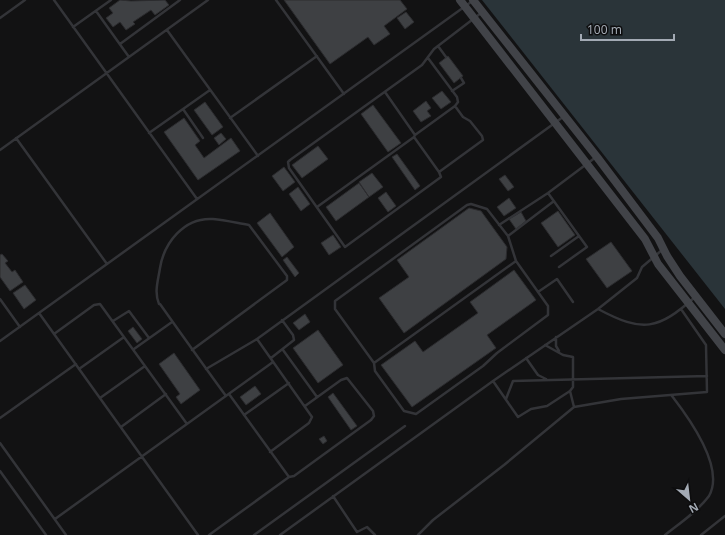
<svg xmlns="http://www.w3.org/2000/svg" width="725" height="535" viewBox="0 0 725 535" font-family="'Noto Sans',sans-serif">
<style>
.water{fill:#2a3439}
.building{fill:#3e4043;stroke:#2c2c2f}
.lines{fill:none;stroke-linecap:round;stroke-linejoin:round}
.lane{stroke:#333438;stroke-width:2.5}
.secondary{stroke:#414348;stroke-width:8}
</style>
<rect width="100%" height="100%" fill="#121213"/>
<path class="water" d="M482,0H725V309Z"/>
<path class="building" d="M120,0L131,1L165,0L169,5L155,15L151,10L133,22L135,24L126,30L120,22L113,27L106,18L113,13L109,8Z
M284,0H400L407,9L384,26L390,34L374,45L368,37L330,64Z
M406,12L414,22L405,29L397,18Z
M448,56L463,76L454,83L439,63Z
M442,91L451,102L441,109L432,98Z
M426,101L431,108L427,111L431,116L421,122L413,111Z
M205,102L223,127L212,135L194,110Z
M373,105L401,143L388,152L361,114Z
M184,118L200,141L195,145L204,158L231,138L240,151L198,180L164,132Z
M221,133L226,139L219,145L214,138Z
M318,146L328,159L302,178L292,165Z
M397,154L420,186L415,190L392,157Z
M284,167L295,182L283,191L272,176Z
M372,173L383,187L369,197L359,182Z
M505,175L514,187L508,191L499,179Z
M359,183L369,197L336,221L326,207Z
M298,187L310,204L301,211L289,194Z
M386,192L396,206L388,212L378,198Z
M509,198L516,208L504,216L497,207Z
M469,208L481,211L507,247L506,259L404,333L379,298L409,277L397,260Z
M558,211L575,235L558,247L541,223Z
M521,212L526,221L516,229L509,219Z
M270,213L294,247L282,257L257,223Z
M333,235L341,247L329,255L321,243Z
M611,242L632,271L607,288L586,259Z
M2,254L8,261L5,263L12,272L15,270L23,282L10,291L0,277V255Z
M287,257L299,273L295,277L283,260Z
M514,270L536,300L487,335L496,348L412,407L381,365L415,341L423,352L478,313L470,302Z
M25,285L36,300L24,309L13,293Z
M305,314L310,322L299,330L293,323Z
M133,327L142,339L137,343L128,331Z
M318,330L343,365L318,383L293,348Z
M174,353L200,390L181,404L176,397L180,394L159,364Z
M255,386L261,394L246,405L240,397Z
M333,393L357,426L351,430L328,397Z
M324,436L327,441L323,444L319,439Z"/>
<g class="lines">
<path class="lane" d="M54,0L197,199
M276,0L344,94
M96,11L129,57
M0,18L25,0
M73,27L111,0
M167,30L258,156
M120,44L180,0
M438,46L446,57
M452,91L464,83L461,78
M385,92L415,135L414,137L439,172L441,177L345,247L289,168L288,162L290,160L422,65L434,49L481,13
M183,109L203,138
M230,118L317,56
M149,133L210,90
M415,135L455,106L458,102L457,97L428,58
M16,138L107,264
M0,150L208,0
M439,172L483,140L482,136L470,121L463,117L455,106
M548,193L587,247L559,267
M317,207L414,137
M499,225L548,193L596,157
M508,236L554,201
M551,256L579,236
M538,292L557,279L573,302
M0,299L20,327
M598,309C643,333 658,330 695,297
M39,313L198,535
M113,321L129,311L149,338
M54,334L94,305L100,304L187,424
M556,337V346L559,351
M0,341L471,2
M545,345L563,355L573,357V387L570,391L574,407
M134,349L172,322
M192,350L287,280V276L249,225C237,223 225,220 213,219C184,217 164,243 160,268C158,281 154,292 159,304H160C182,335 204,366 226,396
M283,350L317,397
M271,358L294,340L293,335L282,320
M526,358L538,375L546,379
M374,363L375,371L404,411L416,414L483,366L497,353L548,315V306L516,261L508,236L487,209L471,204L467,205L335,301V309L374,363L516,261
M79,369L124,337
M206,369L257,339
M493,381L518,417L531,409L547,406L570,391
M229,394L289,477
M100,398L145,366
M506,399L513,381L707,376
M244,415L289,383
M0,418L76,364
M121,427L166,394
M0,443L66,535
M270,452L309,423L312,417L257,339L563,117
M0,471L46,535
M333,496L357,532L367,527L375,535
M55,519L273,362
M209,535L289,477L294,476L371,420L374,416L373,411L347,378L341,380L305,406
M254,535L405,426
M280,535L493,381L598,309L637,278L642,267L662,250
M418,535L433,520L504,465L574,407L621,399L707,392L706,345L681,309
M665,535C680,523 697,512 709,496C725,468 689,418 672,396
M701,535L725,516"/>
<path class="secondary" d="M460,0L645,239L658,264L725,350
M473,0L597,157L658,238L667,256L680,276L725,334"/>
</g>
<g transform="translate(689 499) rotate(152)" stroke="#0d0d0e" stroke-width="3" paint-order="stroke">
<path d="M0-3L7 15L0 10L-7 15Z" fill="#a3aab4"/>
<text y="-6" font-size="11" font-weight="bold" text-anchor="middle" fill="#a3aab4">N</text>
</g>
<path d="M581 34v6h93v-6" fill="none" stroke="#a3aab4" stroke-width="2"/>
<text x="587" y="34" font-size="12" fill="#a3aab4" stroke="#0d0d0e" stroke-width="3" paint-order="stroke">100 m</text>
</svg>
